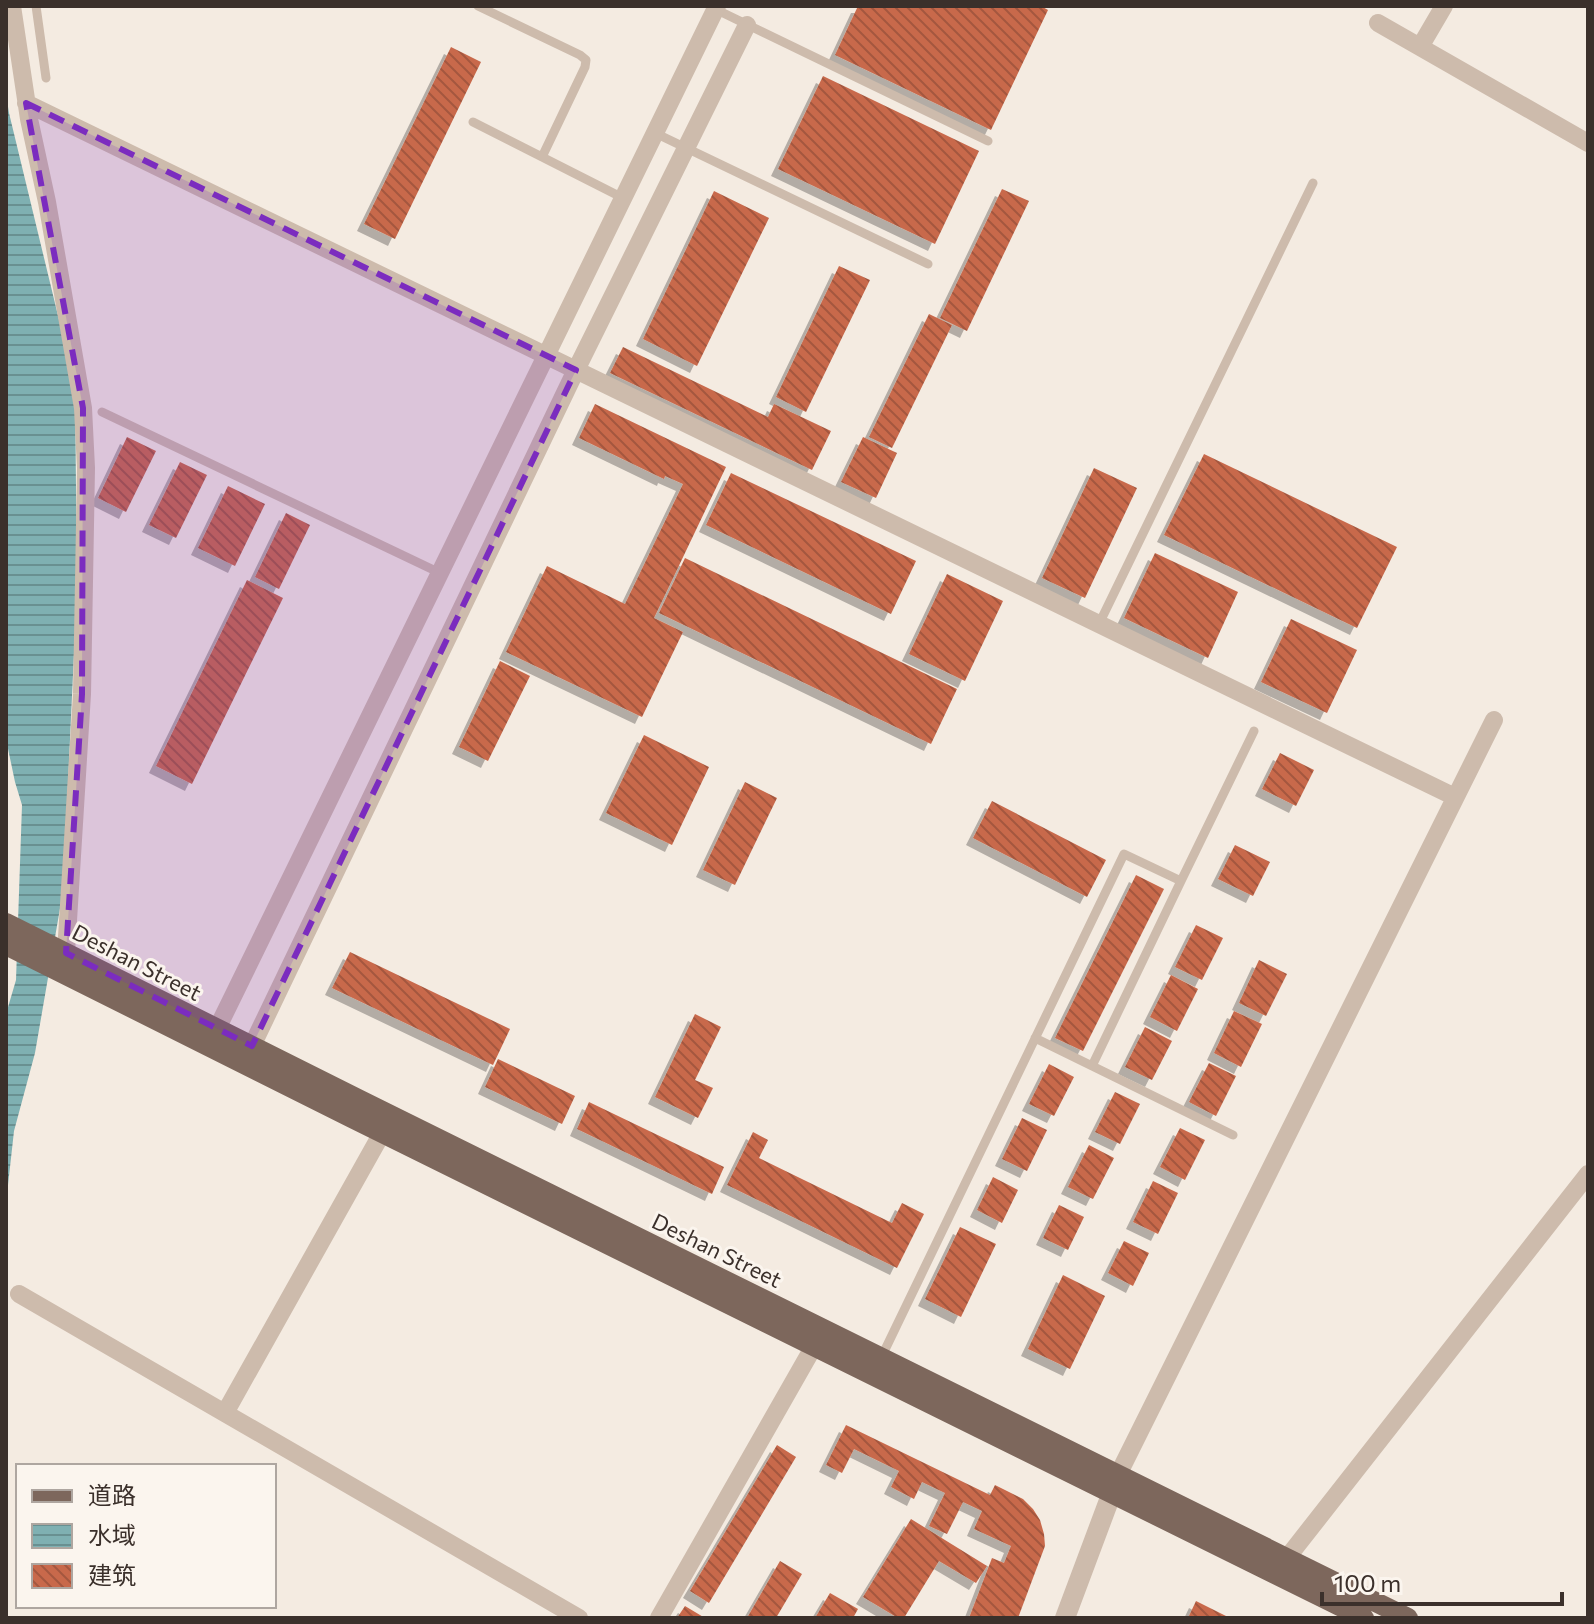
<svg xmlns="http://www.w3.org/2000/svg" width="1594" height="1624" viewBox="0 0 1594 1624" font-family="Commissioner,'Noto Sans SC',sans-serif">
<style>
.water{fill:url(#water-rules)}
.building{fill:url(#building-back-hatch);filter:url(#shadow)}
.lines{fill:none;stroke-linecap:round;stroke-linejoin:round}
.service{stroke:#cdbbac;stroke-width:9}
.minor{stroke:#cdbbac;stroke-width:18}
.tertiary{stroke:#cdbbac;stroke-width:20}
.primary{stroke:#7d675c;stroke-width:20}
.marked{fill:#7b2cbf;fill-opacity:0.2;stroke:#7b2cbf;stroke-width:6;stroke-dasharray:16 10;stroke-linejoin:round}
.labels{text-anchor:middle;dominant-baseline:central;stroke-width:6;stroke-linejoin:round;paint-order:stroke}
.street-label{font-size:22px;fill:#3b302b;stroke:#fbf5ee}
</style>
<defs>
<pattern id="water-rules" width="6" height="5" patternUnits="userSpaceOnUse" patternTransform="scale(2)"><rect width="6" height="5" fill="#7fb0b2"/><path d="M0 2.5h6" fill="none" stroke="#699091"/></pattern>
<pattern id="building-back-hatch" width="6" height="6" patternUnits="userSpaceOnUse" patternTransform="scale(2)"><rect width="6" height="6" fill="#c8694b"/><path d="M-1 5l2 2M0 0l6 6M5-1l2 2" fill="none" stroke="#a4573f"/></pattern>
<filter id="shadow"><feDropShadow dx="-7" dy="7" stdDeviation="0" flood-color="#0004"/></filter>
</defs>
<rect width="100%" height="100%" fill="#f4ebe1"/>
<path class="water" d="M6,94L9,113L75,386L77,588L63,891L35,1053L14,1131L6,1203V1014L16,980L22,805L15,782L6,739L8,567L6,548Z"/>
<path class="building" d="M858,6H1041L1048,10L991,130L835,55Z
M451,47L481,62L395,239L364,224Z
M823,76L979,151L935,244L778,169Z
M1002,189L1029,201L967,331L940,318Z
M714,191L769,218L697,366L643,339Z
M839,266L870,280L806,412L776,397Z
M929,314L952,325L892,448L869,437Z
M623,347L768,417L774,404L831,431L812,470L610,373Z
M595,404L726,467L654,618L683,632L642,717L506,652L547,566L625,604L683,484L665,476L664,479L579,438Z
M127,437L156,451L126,512L98,498Z
M863,437L897,453L876,498L841,482Z
M1204,454L1397,547L1357,628L1164,535Z
M180,462L207,475L176,538L149,525Z
M1094,468L1137,488L1085,598L1042,578Z
M731,473L916,561L891,614L706,525Z
M228,486L265,504L235,566L198,548Z
M286,513L310,525L279,589L255,577Z
M1155,553L1238,592L1208,658L1124,618Z
M685,558L957,689L931,744L659,613Z
M947,574L1003,601L965,681L909,654Z
M247,580L283,598L192,784L156,766Z
M1291,619L1357,650L1327,713L1261,682Z
M500,661L530,676L488,761L459,747Z
M644,735L709,767L672,845L606,813Z
M1280,753L1314,770L1296,806L1262,789Z
M745,782L777,798L735,885L703,870Z
M992,801L1106,860L1087,897L973,838Z
M1235,845L1270,862L1253,896L1218,879Z
M1136,875L1164,889L1083,1051L1055,1038Z
M1196,925L1223,938L1202,980L1175,967Z
M350,952L510,1029L493,1065L332,988Z
M1259,960L1287,974L1266,1016L1239,1003Z
M1171,975L1198,989L1177,1031L1150,1017Z
M1234,1011L1262,1024L1241,1067L1214,1053Z
M695,1014L721,1027L695,1080L713,1088L698,1118L655,1097Z
M1145,1027L1172,1041L1152,1080L1125,1067Z
M498,1059L575,1096L562,1124L485,1087Z
M1209,1063L1236,1076L1216,1116L1189,1102Z
M1049,1064L1074,1077L1054,1116L1029,1104Z
M1115,1092L1140,1104L1120,1144L1095,1132Z
M589,1102L724,1167L712,1194L577,1129Z
M1022,1118L1047,1130L1027,1171L1002,1159Z
M1180,1128L1205,1140L1185,1180L1160,1167Z
M753,1132L768,1140L759,1158L892,1223L902,1203L924,1214L897,1268L727,1185Z
M1089,1145L1114,1158L1093,1199L1068,1187Z
M993,1177L1018,1190L1002,1223L977,1210Z
M1153,1181L1178,1193L1158,1234L1133,1222Z
M1059,1205L1084,1217L1068,1250L1043,1238Z
M960,1227L996,1244L961,1317L925,1299Z
M1124,1241L1149,1253L1133,1286L1108,1273Z
M1063,1275L1105,1296L1070,1369L1028,1349Z
M846,1425L990,1495L995,1485L1023,1499L1033,1509L1040,1520L1044,1534L1045,1546L1018,1618H969L992,1558L1004,1563L1011,1546L974,1529L982,1511L963,1502L947,1534L929,1526L945,1493L922,1482L914,1499L891,1487L899,1471L854,1449L842,1473L826,1465Z
M777,1445L796,1457L709,1603L690,1591Z
M911,1519L987,1566L976,1583L939,1561L904,1618H898L863,1597Z
M780,1561L802,1574L776,1618H747Z
M830,1593L858,1609L853,1618H815Z
M1196,1601L1230,1618H1188Z
M685,1606L705,1618H677Z"/>
<g class="lines">
<path class="service" d="M36,6L46,78
M478,6L580,55L586,60L585,67L542,157
M715,9L988,141
M473,122L623,198
M655,133L928,264
M102,412L440,573
M1099,624L1313,183
M1035,1038L1233,1135
M1092,1066L1181,881
M881,1358L1124,854L1181,881L1254,731"/>
<path class="minor" d="M12,6L29,119L47,202L83,408L86,468L82,694L66,953
M1378,23L1588,143
M1420,47L1444,6
M26,103L1455,797
M217,1029L717,6
M252,1046L576,370L747,25
M19,1294L579,1618
M225,1413L382,1133
M1118,1475L1494,720
M1287,1558L1588,1174
M659,1618L814,1346"/>
<path class="tertiary" d="M1065,1618L1117,1479"/>
<path class="primary" d="M6,923L360,1100L1408,1618
M6,945L352,1118L1364,1618"/>
</g>
<path class="marked" d="M26,103L576,370L252,1046L66,953L82,694L83,408Z"/>
<g class="labels">
<g class="street-label">
<text transform="translate(137 962) rotate(27)">Deshan Street</text>
<text transform="translate(717 1250) rotate(26)">Deshan Street</text>
</g>
</g>
<rect width="1594" height="1624" fill="none" stroke="#3b302b" stroke-width="16"/>
<rect x="16" y="1464" width="260" height="144" fill="#fbf5ee" stroke="#aea6a0" stroke-width="2"/>
<rect x="32" y="1490" width="40" height="12" fill="#7d675c" stroke="#aea6a0" stroke-width="2"/>
<text x="88" y="1504" font-size="24" fill="#3b302b">道路</text>
<rect x="32" y="1524" width="40" height="24" fill="url(#water-rules)" stroke="#aea6a0" stroke-width="2"/>
<text x="88" y="1544" font-size="24" fill="#3b302b">水域</text>
<rect x="32" y="1564" width="40" height="24" fill="url(#building-back-hatch)" stroke="#aea6a0" stroke-width="2"/>
<text x="88" y="1584" font-size="24" fill="#3b302b">建筑</text>
<path d="M1322 1592v12h240v-12" fill="none" stroke="#3b302b" stroke-width="4"/>
<text x="1334" y="1592" font-size="24" fill="#3b302b" stroke="#fbf5ee" stroke-width="6" paint-order="stroke">100 m</text>
</svg>
